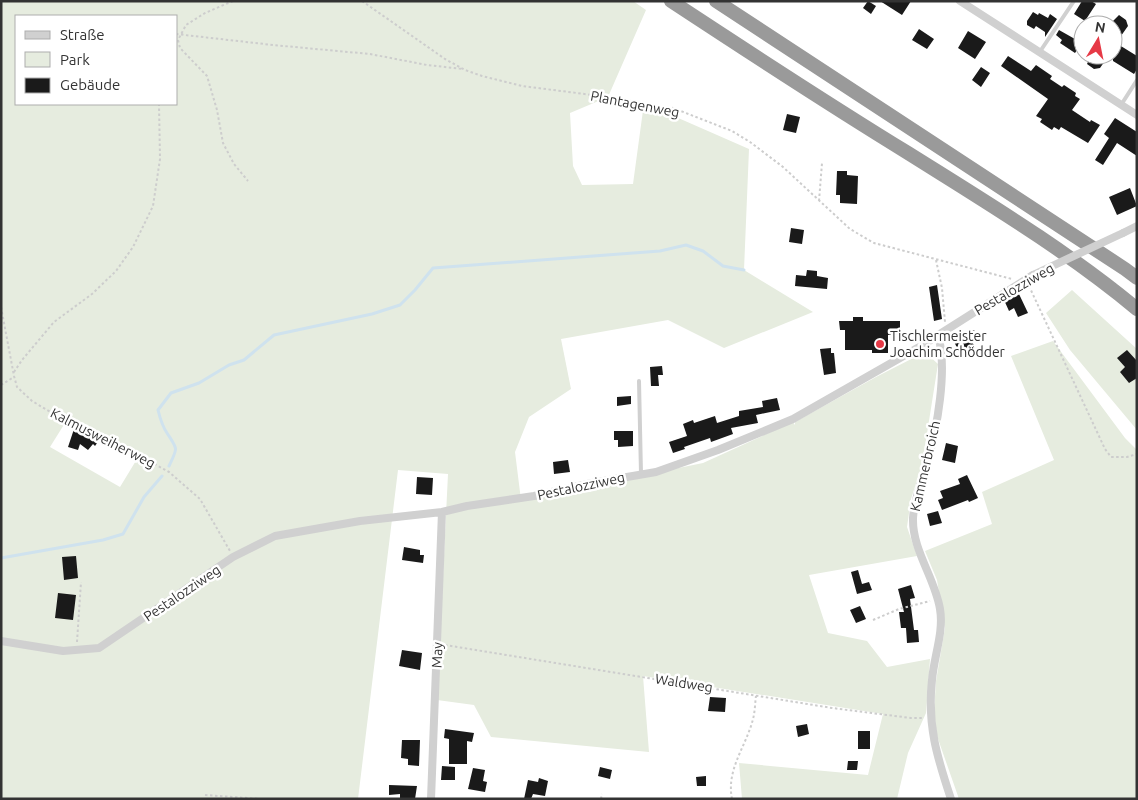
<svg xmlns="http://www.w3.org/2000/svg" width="1138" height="800" viewBox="0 0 1138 800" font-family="Ubuntu,sans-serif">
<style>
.green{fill:#e6ecdf;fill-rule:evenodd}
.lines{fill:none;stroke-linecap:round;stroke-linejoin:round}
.stream{stroke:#cfe2ee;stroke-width:3}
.building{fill:#1a1a1a}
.path{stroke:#cdcdcd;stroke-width:2;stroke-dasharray:2.5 2.5;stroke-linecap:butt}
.service{stroke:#d0d0d0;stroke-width:4}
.minor{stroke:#d0d0d0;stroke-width:8}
.motorway{stroke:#9a9a9a;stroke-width:14}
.minor-bridge{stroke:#d0d0d0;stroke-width:8}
.poi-dot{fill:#e63946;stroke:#fff;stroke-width:2}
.labels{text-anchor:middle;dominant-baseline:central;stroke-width:5;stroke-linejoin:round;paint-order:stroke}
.street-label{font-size:14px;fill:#333;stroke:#fff}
.poi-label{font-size:14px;fill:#333;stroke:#fff;text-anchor:start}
</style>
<rect width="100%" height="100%" fill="#fff"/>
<path class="green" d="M1,1H633L646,10L608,97L570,113L573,166L582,185L633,184L644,103L749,149L744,270L813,312L724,348L668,320L561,339L571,389L529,417L515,452L521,500L703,463L793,422L795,425V422L876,377L925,352L938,364L922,465L911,499L907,527L917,556L809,575L828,633L867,641L887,667L930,659L926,713L908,753L897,799H742L739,763L868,775L883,714L643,676L649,752L491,737L474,705L437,700L448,474L398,470L358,799H1ZM16,16H176V104H16ZM65,423L89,431L137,459L120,487L50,447Z
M1072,290L1137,349V430L1070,350L1046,313Z
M1053,341L1125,438L1137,450V799H959L937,736L934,712L936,681L945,628L937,580L925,551L992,524L982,492L1054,460L1011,356Z"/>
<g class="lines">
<path class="stream" d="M169,466C178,447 178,450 167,433C162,426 160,418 158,410L171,393L199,383L229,365L244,360L274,335L372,314L400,305L415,290L433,268L660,251L686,245L703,251L723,266L744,270
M1,558L103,540L123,534L144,497L162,476"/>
</g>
<path class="building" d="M868,1L876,6L871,14L863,8Z
M880,1H911L902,15Z
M1082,1H1091L1096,4L1085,21L1074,14Z
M1033,12L1038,15L1039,13L1048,18L1050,14L1057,19L1045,37V32L1036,26L1034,29L1027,25V21Z
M1119,15L1126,20L1128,26L1116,43L1137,56V69L1134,74L1113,61V21Z
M919,29L934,39L927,49L912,40Z
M1059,30L1082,43L1075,53L1060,43L1062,40L1056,35Z
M968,31L986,42L975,59L958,48Z
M1091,55H1109L1100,68L1094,69L1087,64Z
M1008,56L1031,71L1036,65L1052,76L1050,79L1062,87L1064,85L1076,93L1075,96L1080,99L1072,110L1090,122L1091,120L1100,125L1088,143L1061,127L1059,130L1054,127L1052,130L1040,122L1042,119L1036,116L1048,99L1001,66Z
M981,67L990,73L981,87L972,80Z
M787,114L800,117L796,133L783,130Z
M1115,118L1137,132V156L1117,143L1103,165L1095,160L1109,138L1104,134Z
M837,171H847V175L858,176L857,204L840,203V195H836Z
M1130,188L1137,206L1117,215L1109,197Z
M791,228L804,230L802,244L789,242Z
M807,270L817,271V276L828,278L827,289L795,286L796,275L806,276Z
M937,285L942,319L934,321L929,287Z
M1019,294L1028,313L1018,317L1014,308L1009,311L1004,300Z
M853,317H863V321H900V335H888V353H872V350H845V330H840L839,321H853Z
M974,330L978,338L972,341L976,351L961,357L953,339Z
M831,348V353H834L836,373L824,375L820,349Z
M1127,350L1137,361V378L1129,383L1120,372L1125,367L1117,358Z
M662,366L663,375H658L659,386H651L650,367Z
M631,396V404L617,406V397Z
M777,398L780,410L756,415L758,423L731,428L733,434L711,442L710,438L684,447L685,449L673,453L669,442L687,436L683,424L693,420L694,423L715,416L717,423L739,416V411L763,407L762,401Z
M74,429L87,433L88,431L100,439L95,446L93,444L88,450L80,444L78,450L68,447Z
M614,431H633V446L618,447V440H614Z
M946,443L958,446L955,463L942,460Z
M568,460L570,472L554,474L553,462Z
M967,475L978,498L969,502L968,500L942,510L938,500L943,498L940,491L960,484L958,479Z
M417,477L433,478L432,495L416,494Z
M938,511L942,523L930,526L927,514Z
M404,547L420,550V555H424L423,563L402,560Z
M76,556L78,578L64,580L62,557Z
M858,570L862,584L869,582L872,590L857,594L851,572Z
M911,585L915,598L910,599L914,630H918L919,642L907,643L906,628H901L899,612H904L898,589Z
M58,593L76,595L73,620L55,618Z
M860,606L866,619L856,623L850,610Z
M402,650L422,653L420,670L399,666Z
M710,697L726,698L725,712L708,711Z
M807,724L809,734L798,737L796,726Z
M445,729L474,733L472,742L467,741V764H449V739L444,738Z
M858,731H870V749H858Z
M402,740H420L419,766L408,765V759L401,758Z
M848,761H858L857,770H847Z
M442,766L455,767V780H441Z
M600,767L612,770L610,779L598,776Z
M473,768L485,770L483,781L487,782L485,792L468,789Z
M706,776V786H697L696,777Z
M539,778L548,781L545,796L533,794L531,799H524L528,780L538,782Z
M389,785L417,786L415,799L400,798V794L389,795Z"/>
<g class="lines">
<path class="path" d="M233,1L205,13L186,25L178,40L180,48L207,76L217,110L223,143L234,164L248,181
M362,1L445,59L465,70L482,76L522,86L608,97L673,108L732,131L750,142L783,167L850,229L874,243L1012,279
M176,34L273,45L370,54L427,65L463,69
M819,201L822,163
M936,260L942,288L945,322
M1029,286L1105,449L1111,457H1127L1137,454
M1,307L14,376L17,387L32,401L57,416L96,432L169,472L200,499L230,551
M14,372L22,360L54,322L92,294L116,271L133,247L153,206L160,159L159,104
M1,385L14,377
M873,620L899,609L930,601
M77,642L81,582
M445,645L832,708L911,718H924
M205,795L261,799
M601,799L602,794
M732,799C726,769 746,747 753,719C755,712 755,703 756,696"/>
<path class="service" d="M1039,53L1074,1
M1121,105L1137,80
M639,381L641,474"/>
<path class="minor" d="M960,1L1137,115
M1123,233L1137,226
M938,335C948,369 937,429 927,463C922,480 914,500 913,518C912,550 935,578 940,609C944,632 934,656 932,680C927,725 937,757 951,799
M1,641L63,651L99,648L233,557L275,536L360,521L442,512L467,506L534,496L592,483L656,472L718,450L793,419L921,346L1033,275
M431,799L442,512"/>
<path class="motorway" d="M671,1C750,53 828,104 908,153C986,202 1066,250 1137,309
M716,1L1125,269L1137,278"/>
<path class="minor-bridge" d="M1033,275L1123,233"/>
</g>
<circle class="poi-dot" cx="880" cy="344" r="5"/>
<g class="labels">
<g class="street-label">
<text transform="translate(635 104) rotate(11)">Plantagenweg</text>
<text transform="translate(1014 289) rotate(-30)">Pestalozziweg</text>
<text transform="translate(103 438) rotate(27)">Kalmusweiherweg</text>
<text transform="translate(925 466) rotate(-77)">Kammerbroich</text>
<text transform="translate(581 486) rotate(-12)">Pestalozziweg</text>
<text transform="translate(182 593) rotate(-34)">Pestalozziweg</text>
<text transform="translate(437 655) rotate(-88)">May</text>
<text transform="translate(684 683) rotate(9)">Waldweg</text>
</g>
<g class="poi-label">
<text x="890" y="336">Tischlermeister<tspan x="890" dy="16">Joachim Schödder</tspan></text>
</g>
</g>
<rect width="1138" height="800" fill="none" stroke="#333333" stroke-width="5"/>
<rect x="15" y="15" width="162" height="90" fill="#ffffff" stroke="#adadad"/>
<rect x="25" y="31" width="25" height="8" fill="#d0d0d0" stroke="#adadad"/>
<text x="60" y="40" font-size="15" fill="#333333">Straße</text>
<rect x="25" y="52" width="25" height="15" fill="#e6ecdf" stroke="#adadad"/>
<text x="60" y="65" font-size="15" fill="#333333">Park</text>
<rect x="25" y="78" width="25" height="15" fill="#1a1a1a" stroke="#adadad"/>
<text x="60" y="90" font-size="15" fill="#333333">Gebäude</text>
<g transform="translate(1098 40) rotate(10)"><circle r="24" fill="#ffffff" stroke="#adadad"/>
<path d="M0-4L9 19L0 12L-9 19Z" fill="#e63946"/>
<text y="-8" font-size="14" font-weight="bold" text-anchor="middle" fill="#333333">N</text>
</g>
</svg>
